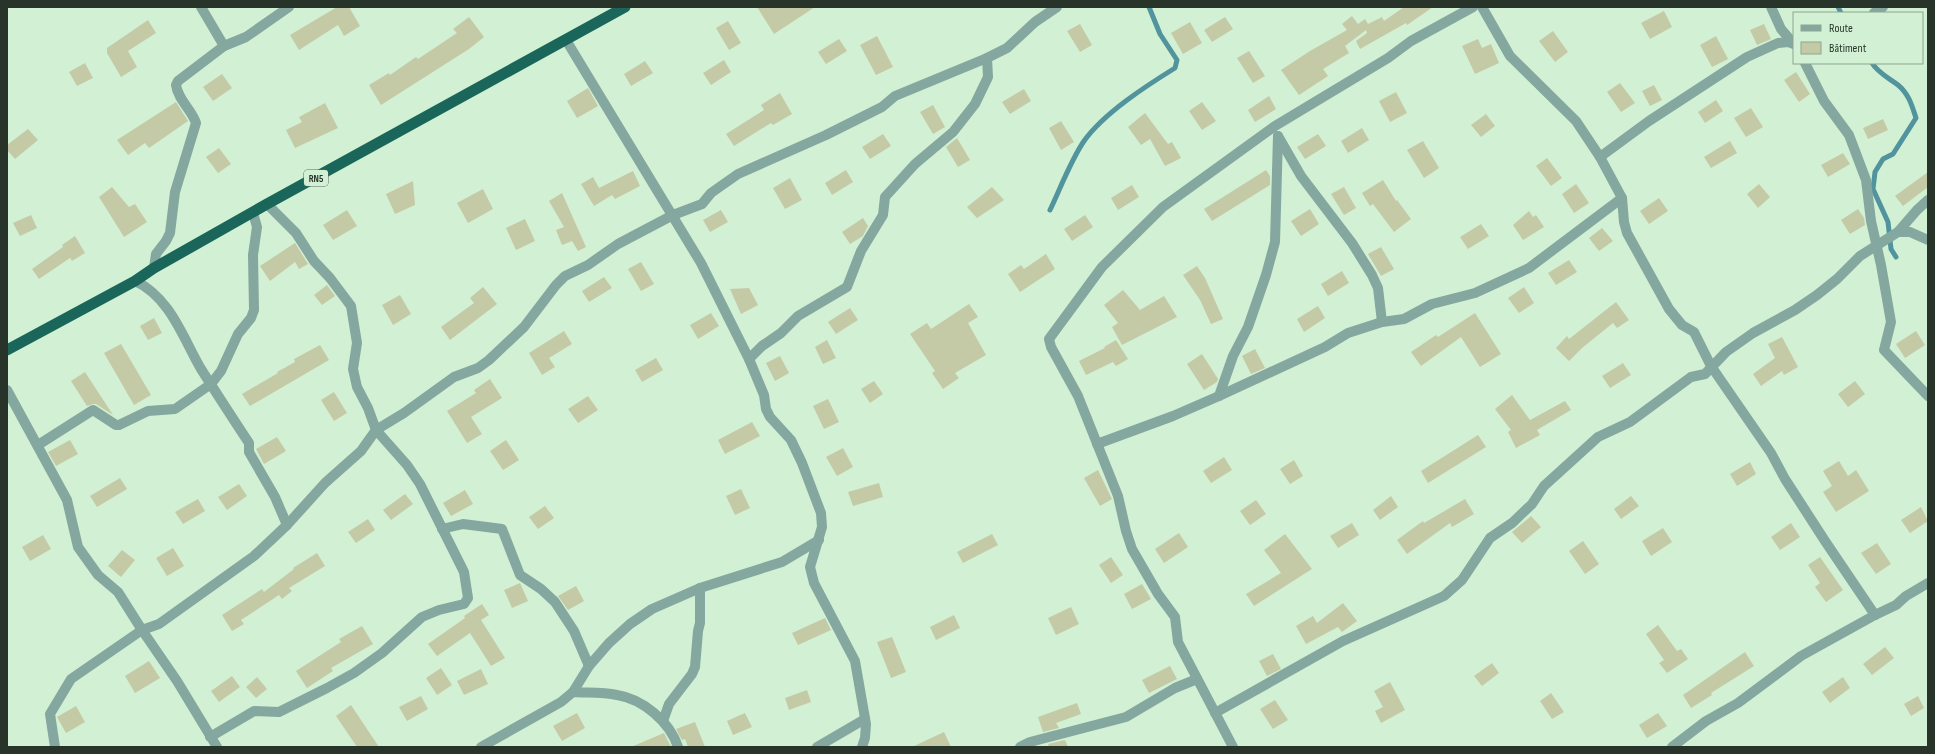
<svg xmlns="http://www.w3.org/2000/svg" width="1935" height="754" font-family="'Sofia Sans Condensed',sans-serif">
  <rect width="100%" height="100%" fill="#d2f0d3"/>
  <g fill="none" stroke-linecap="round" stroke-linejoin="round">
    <g stroke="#51949d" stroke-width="5">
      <path d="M 1838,7 L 1841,13"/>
      <path d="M 1872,63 C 1878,73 1889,78 1898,85 C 1909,94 1912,106 1916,118 L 1893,154 L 1883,159 L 1875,172 L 1873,189 L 1888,222 L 1891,249 L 1896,257"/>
      <path d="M 1050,210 C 1060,189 1071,160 1084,141 C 1104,113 1146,86 1175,68 L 1177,60 L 1160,34 L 1149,7"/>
    </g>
  </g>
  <g fill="#c5caa6">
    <path d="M 337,7 L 349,7 L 360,26 L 344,36 L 338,25 L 299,50 L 290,35 Z"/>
    <path d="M 757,7 L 815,7 L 774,34 Z"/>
    <path d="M 1404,7 L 1433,7 L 1407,25 L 1406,23 L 1360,49 L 1356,41 L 1367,33 L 1366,30 L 1345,46 L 1349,53 L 1323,69 L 1328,76 L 1299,95 L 1281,70 L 1310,51 L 1347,30 L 1342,24 L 1352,16 L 1358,24 L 1365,19 L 1368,24 L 1382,17 L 1384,21 Z"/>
    <path d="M 1664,11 L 1672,27 L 1650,39 L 1641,23 Z"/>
    <path d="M 469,17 L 484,37 L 469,49 L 381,105 L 369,85 L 389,73 L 390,75 L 416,57 L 418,59 L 457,33 L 453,29 Z"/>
    <path d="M 1225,17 L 1233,29 L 1212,42 L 1204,30 Z"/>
    <path d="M 148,20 L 156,33 L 128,51 L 137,67 L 121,77 L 107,53 L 107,48 Z"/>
    <path d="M 728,21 L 741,43 L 729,50 L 716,28 Z"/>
    <path d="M 1190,22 L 1202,43 L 1183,54 L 1171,33 Z"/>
    <path d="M 1080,24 L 1092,45 L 1080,52 L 1067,31 Z"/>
    <path d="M 1764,24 L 1771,39 L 1757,45 L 1750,30 Z"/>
    <path d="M 1553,31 L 1568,52 L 1555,62 L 1539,41 Z"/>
    <path d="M 877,36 L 893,67 L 876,75 L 860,45 Z"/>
    <path d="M 1716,36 L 1728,59 L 1712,67 L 1700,45 Z"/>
    <path d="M 839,39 L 847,51 L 826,64 L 818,52 Z"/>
    <path d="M 1478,39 L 1482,48 L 1491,44 L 1499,63 L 1475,74 L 1462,46 Z"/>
    <path d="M 1249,51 L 1265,76 L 1253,83 L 1237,58 Z"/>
    <path d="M 724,60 L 731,72 L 711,85 L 703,73 Z"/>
    <path d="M 645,61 L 653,73 L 631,86 L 624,74 Z"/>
    <path d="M 85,63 L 93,78 L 77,86 L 69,72 Z"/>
    <path d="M 1796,72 L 1810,94 L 1799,102 L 1784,80 Z"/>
    <path d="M 222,74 L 232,88 L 213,101 L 203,87 Z"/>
    <path d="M 1620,83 L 1635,103 L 1621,112 L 1607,92 Z"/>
    <path d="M 1654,85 L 1662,100 L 1650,106 L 1642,91 Z"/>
    <path d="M 588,88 L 598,106 L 577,118 L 567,101 Z"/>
    <path d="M 1024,89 L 1031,101 L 1010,114 L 1002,102 Z"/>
    <path d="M 1396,92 L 1407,113 L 1390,122 L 1379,101 Z"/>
    <path d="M 780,93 L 792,114 L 773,125 L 771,123 L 734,146 L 726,134 L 764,110 L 761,105 Z"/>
    <path d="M 1269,96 L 1276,109 L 1255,122 L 1248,110 Z"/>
    <path d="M 1716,100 L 1723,111 L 1705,123 L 1698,112 Z"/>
    <path d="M 176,102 L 188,121 L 149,148 L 145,143 L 128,155 L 117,140 Z"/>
    <path d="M 1202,102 L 1216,121 L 1202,130 L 1189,111 Z"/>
    <path d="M 325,103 L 338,128 L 295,148 L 286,130 L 302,122 L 299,117 Z"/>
    <path d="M 933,105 L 945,127 L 933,134 L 920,112 Z"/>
    <path d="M 1751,108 L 1763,127 L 1746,137 L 1734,118 Z"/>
    <path d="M 1145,113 L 1168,144 L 1172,142 L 1181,158 L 1165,166 L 1150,139 L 1141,145 L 1128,127 Z"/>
    <path d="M 1486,114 L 1495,126 L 1481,137 L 1471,125 Z"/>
    <path d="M 1883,119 L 1888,130 L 1868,139 L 1863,128 Z"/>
    <path d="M 1061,121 L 1074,142 L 1061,150 L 1049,128 Z"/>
    <path d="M 1362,128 L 1369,140 L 1348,153 L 1341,141 Z"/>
    <path d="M 28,129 L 38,140 L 15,159 L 7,150 L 7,145 Z"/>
    <path d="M 883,134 L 891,146 L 870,159 L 862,147 Z"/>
    <path d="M 1318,134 L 1326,146 L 1305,159 L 1297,147 Z"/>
    <path d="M 957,138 L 970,160 L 958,167 L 946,147 Z"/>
    <path d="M 1423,141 L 1439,168 L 1424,178 L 1407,150 Z"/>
    <path d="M 1730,141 L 1737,153 L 1711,168 L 1704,157 Z"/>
    <path d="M 219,148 L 231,164 L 218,173 L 206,157 Z"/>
    <path d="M 1843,153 L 1850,164 L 1828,177 L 1821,165 Z"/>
    <path d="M 1547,158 L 1562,178 L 1551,186 L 1536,166 Z"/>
    <path d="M 846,170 L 853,182 L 832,195 L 825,183 Z"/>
    <path d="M 1266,170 L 1270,176 L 1270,185 L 1212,221 L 1204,209 Z"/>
    <path d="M 633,171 L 640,186 L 615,199 L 612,195 L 594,206 L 581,184 L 593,177 L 599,188 Z"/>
    <path d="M 1928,172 L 1928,187 L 1903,206 L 1895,196 Z"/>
    <path d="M 790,178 L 802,200 L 785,209 L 773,188 Z"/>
    <path d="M 1383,180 L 1396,201 L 1397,200 L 1411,219 L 1394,232 L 1373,204 L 1370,206 L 1362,193 Z"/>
    <path d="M 413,181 L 415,205 L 395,214 L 386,194 Z"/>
    <path d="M 1576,184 L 1589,203 L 1574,213 L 1562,194 Z"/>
    <path d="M 1759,184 L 1770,197 L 1758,208 L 1747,194 Z"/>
    <path d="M 1132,185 L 1139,197 L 1118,210 L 1111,198 Z"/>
    <path d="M 112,187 L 129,207 L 135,204 L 147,222 L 124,237 L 99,197 Z"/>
    <path d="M 992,187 L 1004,200 L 977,218 L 967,207 Z"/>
    <path d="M 1344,187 L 1356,208 L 1344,215 L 1331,194 Z"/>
    <path d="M 483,189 L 493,209 L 468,223 L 457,203 Z"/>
    <path d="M 562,193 L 586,247 L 578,251 L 572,241 L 562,245 L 556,230 L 564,227 L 549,201 Z"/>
    <path d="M 1659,198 L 1668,211 L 1649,224 L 1640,211 Z"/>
    <path d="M 1310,209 L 1319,224 L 1301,236 L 1291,221 Z"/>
    <path d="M 1858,209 L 1864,218 L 1865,225 L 1850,234 L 1841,220 Z"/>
    <path d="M 347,210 L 357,226 L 333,240 L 323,225 Z"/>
    <path d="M 721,210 L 728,222 L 710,232 L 703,220 Z"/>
    <path d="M 1529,211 L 1533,217 L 1536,215 L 1544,227 L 1523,240 L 1513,225 Z"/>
    <path d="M 31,215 L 37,228 L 20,236 L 13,223 Z"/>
    <path d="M 1085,215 L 1093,227 L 1072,241 L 1064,229 Z"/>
    <path d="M 863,218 L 868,226 L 863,236 L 850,244 L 842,232 Z"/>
    <path d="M 525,219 L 535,241 L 516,250 L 506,228 Z"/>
    <path d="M 1481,224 L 1489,236 L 1468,249 L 1460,237 Z"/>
    <path d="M 1602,228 L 1613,241 L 1599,251 L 1589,238 Z"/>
    <path d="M 75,236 L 85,253 L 72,261 L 70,258 L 39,279 L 32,269 L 63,247 L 62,245 Z"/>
    <path d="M 295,243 L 308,264 L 299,269 L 295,262 L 270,281 L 260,266 Z"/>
    <path d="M 1381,247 L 1394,269 L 1381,276 L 1368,254 Z"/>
    <path d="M 1046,254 L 1055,269 L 1020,292 L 1008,274 L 1021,265 L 1024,269 Z"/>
    <path d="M 1569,260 L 1577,272 L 1556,285 L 1548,273 Z"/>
    <path d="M 641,262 L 654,284 L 641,291 L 628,269 Z"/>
    <path d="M 1197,266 L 1205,278 L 1223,319 L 1211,324 L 1200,300 L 1183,275 Z"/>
    <path d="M 1342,271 L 1349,283 L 1328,296 L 1321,284 Z"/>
    <path d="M 604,277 L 612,288 L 589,302 L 582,291 Z"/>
    <path d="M 327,285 L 335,296 L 322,305 L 314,295 Z"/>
    <path d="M 483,287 L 497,304 L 450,340 L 441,327 L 474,303 L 470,298 Z"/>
    <path d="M 1524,287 L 1534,303 L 1519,313 L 1508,298 Z"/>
    <path d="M 749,288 L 758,305 L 741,314 L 730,289 Z"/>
    <path d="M 1123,290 L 1140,310 L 1164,296 L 1177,317 L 1122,345 L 1112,327 L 1118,323 L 1104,305 Z"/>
    <path d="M 400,295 L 411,314 L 393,325 L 382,305 Z"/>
    <path d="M 1616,302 L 1629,320 L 1617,328 L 1613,323 L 1582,348 L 1569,361 L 1556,348 L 1567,336 L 1569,339 Z"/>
    <path d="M 969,304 L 978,317 L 968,323 L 986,355 L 955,373 L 959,378 L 943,389 L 932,373 L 935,371 L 910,334 L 927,323 L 931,329 Z"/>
    <path d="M 1318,306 L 1325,318 L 1304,332 L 1297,319 Z"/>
    <path d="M 850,308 L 858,320 L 836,334 L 828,322 Z"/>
    <path d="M 711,313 L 719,326 L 698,339 L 690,325 Z"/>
    <path d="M 1475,313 L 1501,354 L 1480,367 L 1461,337 L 1421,366 L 1411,352 L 1436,335 L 1438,337 Z"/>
    <path d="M 154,318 L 162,333 L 148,340 L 140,326 Z"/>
    <path d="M 564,331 L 572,344 L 549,358 L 555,367 L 542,375 L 529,353 Z"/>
    <path d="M 1916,331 L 1925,345 L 1905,358 L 1896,344 Z"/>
    <path d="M 1782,337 L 1798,367 L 1784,375 L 1782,371 L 1761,386 L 1753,374 L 1775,358 L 1768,344 Z"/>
    <path d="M 827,340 L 836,358 L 823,364 L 815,347 Z"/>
    <path d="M 1116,340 L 1128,359 L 1116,366 L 1113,362 L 1086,375 L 1079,361 L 1105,348 L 1104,347 Z"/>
    <path d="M 121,344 L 151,395 L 134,405 L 104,353 Z"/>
    <path d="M 320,345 L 329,360 L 250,406 L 242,394 L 278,373 L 277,372 L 295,362 L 294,359 Z"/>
    <path d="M 1255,349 L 1265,368 L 1251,374 L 1242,356 Z"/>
    <path d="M 1202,354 L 1218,379 L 1217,382 L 1204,390 L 1187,364 Z"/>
    <path d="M 780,356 L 789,373 L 775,381 L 766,363 Z"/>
    <path d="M 656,358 L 663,370 L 642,382 L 635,370 Z"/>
    <path d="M 1623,363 L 1631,375 L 1610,388 L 1602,376 Z"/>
    <path d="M 85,372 L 113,415 L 96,404 L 93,404 L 87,406 L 71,381 Z"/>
    <path d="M 490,379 L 502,398 L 471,417 L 482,434 L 467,443 L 447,411 L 476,393 L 474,390 Z"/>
    <path d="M 874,381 L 883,394 L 870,403 L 861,389 Z"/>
    <path d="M 1855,381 L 1865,394 L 1848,407 L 1838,394 Z"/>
    <path d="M 334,392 L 347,413 L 334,421 L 321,400 Z"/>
    <path d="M 1512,395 L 1530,420 L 1565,401 L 1571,410 L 1537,430 L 1540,435 L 1516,448 L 1508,432 L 1511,430 L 1495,409 Z"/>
    <path d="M 588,396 L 598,410 L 578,423 L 568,409 Z"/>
    <path d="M 828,399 L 839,422 L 824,429 L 813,406 Z"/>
    <path d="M 752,422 L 760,436 L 725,454 L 718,440 Z"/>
    <path d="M 1478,435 L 1486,447 L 1428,483 L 1421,471 Z"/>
    <path d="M 277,437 L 286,451 L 264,464 L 256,449 Z"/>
    <path d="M 70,440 L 78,454 L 56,466 L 48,452 Z"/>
    <path d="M 506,440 L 519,460 L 503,470 L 490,451 Z"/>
    <path d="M 843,448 L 853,467 L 837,476 L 826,457 Z"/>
    <path d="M 1224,457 L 1232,470 L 1211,483 L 1203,471 Z"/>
    <path d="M 1294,460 L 1303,476 L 1290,484 L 1280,469 Z"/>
    <path d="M 1839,461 L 1848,476 L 1856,470 L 1869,491 L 1836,512 L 1823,492 L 1832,486 L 1823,471 Z"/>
    <path d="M 1750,462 L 1756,474 L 1737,486 L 1730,474 Z"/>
    <path d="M 1098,470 L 1112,499 L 1100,506 L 1084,478 Z"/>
    <path d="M 120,478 L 127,489 L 97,507 L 90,496 Z"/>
    <path d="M 879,483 L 883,497 L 853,506 L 848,492 Z"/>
    <path d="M 239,484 L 247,496 L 227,510 L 218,497 Z"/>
    <path d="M 741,489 L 750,508 L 735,515 L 726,496 Z"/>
    <path d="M 465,490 L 473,504 L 451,516 L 443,503 Z"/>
    <path d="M 405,494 L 413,504 L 391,520 L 383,510 Z"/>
    <path d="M 1391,496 L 1398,507 L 1380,520 L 1373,510 Z"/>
    <path d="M 1631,496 L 1639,506 L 1621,519 L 1614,509 Z"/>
    <path d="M 198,499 L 205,511 L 183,524 L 175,512 Z"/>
    <path d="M 1465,499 L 1474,514 L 1452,527 L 1450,523 L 1407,554 L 1397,540 L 1423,521 L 1424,523 Z"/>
    <path d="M 1256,500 L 1266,514 L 1250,525 L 1240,511 Z"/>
    <path d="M 545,506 L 554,518 L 538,529 L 529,517 Z"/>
    <path d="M 1921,507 L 1928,521 L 1910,533 L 1901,520 Z"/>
    <path d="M 1531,516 L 1541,527 L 1522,543 L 1512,532 Z"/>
    <path d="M 368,519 L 375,530 L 356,543 L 348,532 Z"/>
    <path d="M 1352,523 L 1359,535 L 1338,548 L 1330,536 Z"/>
    <path d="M 1791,523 L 1800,537 L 1780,550 L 1771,537 Z"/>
    <path d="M 1663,528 L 1672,542 L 1651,556 L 1642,541 Z"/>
    <path d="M 1179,533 L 1188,547 L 1164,563 L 1155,549 Z"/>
    <path d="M 992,534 L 998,545 L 963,563 L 957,552 Z"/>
    <path d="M 1285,534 L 1312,569 L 1254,606 L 1246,594 L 1281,573 L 1264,550 Z"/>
    <path d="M 43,535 L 51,549 L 30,561 L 22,547 Z"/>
    <path d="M 1583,541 L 1599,564 L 1585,574 L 1569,551 Z"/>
    <path d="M 1877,543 L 1891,564 L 1876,574 L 1861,553 Z"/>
    <path d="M 173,548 L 184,566 L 167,576 L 156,558 Z"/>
    <path d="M 122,550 L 135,560 L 121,577 L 108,566 Z"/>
    <path d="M 317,553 L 325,566 L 289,588 L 292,591 L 282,599 L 279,595 L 241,620 L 244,624 L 232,631 L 222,615 L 262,589 L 264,592 L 294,569 L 293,568 Z"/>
    <path d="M 1111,557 L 1123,575 L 1111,583 L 1099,565 Z"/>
    <path d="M 1820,557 L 1843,590 L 1826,602 L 1815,587 L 1820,583 L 1808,565 Z"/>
    <path d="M 520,583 L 528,601 L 512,608 L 504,590 Z"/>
    <path d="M 1142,584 L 1151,599 L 1132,609 L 1124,594 Z"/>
    <path d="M 576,586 L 584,601 L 568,610 L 558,596 Z"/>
    <path d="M 1343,603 L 1357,621 L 1342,632 L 1338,627 L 1306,644 L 1296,626 L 1313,616 L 1317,623 Z"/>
    <path d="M 482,604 L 489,615 L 481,620 L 505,658 L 491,666 L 470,633 L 437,656 L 428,644 L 465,618 L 464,616 Z"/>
    <path d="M 1071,607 L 1079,624 L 1056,635 L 1048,618 Z"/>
    <path d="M 954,615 L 960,628 L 936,640 L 930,627 Z"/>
    <path d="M 825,618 L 831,630 L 798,645 L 792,633 Z"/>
    <path d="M 1658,625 L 1677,651 L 1681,649 L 1688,659 L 1667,673 L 1659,663 L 1664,660 L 1646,634 Z"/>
    <path d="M 362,626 L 373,644 L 331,668 L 333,671 L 307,688 L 296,671 L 341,642 L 339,639 Z"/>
    <path d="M 892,637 L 906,672 L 891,678 L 877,642 Z"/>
    <path d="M 1885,647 L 1894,658 L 1872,675 L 1863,664 Z"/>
    <path d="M 1745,652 L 1754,666 L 1711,693 L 1712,695 L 1691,708 L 1683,695 Z"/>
    <path d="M 1273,654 L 1281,669 L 1267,676 L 1259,661 Z"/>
    <path d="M 149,661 L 160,678 L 135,693 L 125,676 Z"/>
    <path d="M 1492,663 L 1499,673 L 1482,686 L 1474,676 Z"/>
    <path d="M 1170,666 L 1177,679 L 1149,693 L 1142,680 Z"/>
    <path d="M 441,668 L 452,685 L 437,695 L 426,678 Z"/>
    <path d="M 481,669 L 488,684 L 464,695 L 457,681 Z"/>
    <path d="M 232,676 L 240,687 L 219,702 L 211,691 Z"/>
    <path d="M 257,677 L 267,689 L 256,698 L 246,687 Z"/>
    <path d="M 1843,677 L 1850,688 L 1830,703 L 1822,692 Z"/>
    <path d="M 1390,682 L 1405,710 L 1381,723 L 1375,711 L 1383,707 L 1374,691 Z"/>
    <path d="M 807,690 L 811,702 L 789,710 L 785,698 Z"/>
    <path d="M 1551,693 L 1564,712 L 1552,719 L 1540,701 Z"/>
    <path d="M 421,696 L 428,709 L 407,721 L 399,707 Z"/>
    <path d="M 1918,696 L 1924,708 L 1911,716 L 1904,704 Z"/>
    <path d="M 1275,700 L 1288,720 L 1273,729 L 1260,709 Z"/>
    <path d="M 1077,703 L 1081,714 L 1056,723 L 1059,728 L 1043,732 L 1038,717 Z"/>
    <path d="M 351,705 L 379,747 L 357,747 L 336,716 Z"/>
    <path d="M 76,706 L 85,722 L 66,733 L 57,717 Z"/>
    <path d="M 577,713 L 585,728 L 562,741 L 553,726 Z"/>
    <path d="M 745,713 L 752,727 L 733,735 L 727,721 Z"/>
    <path d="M 1658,713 L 1667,726 L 1647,738 L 1639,725 Z"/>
    <path d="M 695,722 L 705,747 L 688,747 L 685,739 L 682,740 L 676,729 Z"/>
    <path d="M 944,732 L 951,747 L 912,747 Z"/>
    <path d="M 664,733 L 671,747 L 631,747 Z"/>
    <path d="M 1065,740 L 1068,747 L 1049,747 L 1048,744 Z"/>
  </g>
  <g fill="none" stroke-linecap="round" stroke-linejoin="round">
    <g stroke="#84a79f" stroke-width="10">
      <path d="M 201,7 L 224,46 L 246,37 L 289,7"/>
      <path d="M 1482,7 L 1510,56 L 1576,121 L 1600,157 L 1622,198 L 1624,222 L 1627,233 L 1669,309 L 1682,325 L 1694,332 L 1711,366 L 1771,453 L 1785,479 L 1825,541 L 1875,615"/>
      <path d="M 1771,7 L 1781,29 L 1794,44"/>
      <path d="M 1874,13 L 1883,7"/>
      <path d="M 566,40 L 701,263 L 749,359 L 764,395 L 766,409 L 770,417 L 791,440 L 802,463 L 821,513 L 822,527 L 810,567 L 814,583 L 855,661 L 866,724 L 865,738 L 862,747"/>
      <path d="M 1805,63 L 1824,101 L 1849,135 L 1866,180 L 1871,221 L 1881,265 L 1891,322 L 1884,350 L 1928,396"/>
      <path d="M 1278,136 L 1301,176 L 1352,243 L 1372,275 L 1378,288 L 1382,322"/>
      <path d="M 1600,157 L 1649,121 L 1747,57 L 1778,43 L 1788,42 L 1794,44"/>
      <path d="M 1898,232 L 1910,232 L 1928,240"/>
      <path d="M 154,268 L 156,254 L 166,241 L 170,233 L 175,192 L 196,123 C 192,110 178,100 176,85 L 178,81 L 224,46"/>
      <path d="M 135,281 C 170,297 183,338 201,369 C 217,394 233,419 249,443 L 249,452 L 275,497 L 287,525"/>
      <path d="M 749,359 L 762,346 L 781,333 L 798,316 L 847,287 L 861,251 L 883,215 L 885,197 L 915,164 L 953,132 L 975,104 L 988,77 L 987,58 L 1007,48 L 1035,22 L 1057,7"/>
      <path d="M 7,390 L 67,500 L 78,547 L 98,575 L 118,592 L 142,630 L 177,681 L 217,747"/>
      <path d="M 1219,396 L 1233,356 L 1248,327 L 1266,275 L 1275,242 L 1278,136"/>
      <path d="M 1097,444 L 1173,416 L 1219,396 L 1325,347 L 1348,333 L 1382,322 L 1404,319 L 1432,304 L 1475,293 L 1529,268 L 1622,198"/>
      <path d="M 38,445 L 93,410 L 116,425 L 119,425 L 148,411 L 175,409 L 211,384 L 221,371 L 238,334 L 251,318 L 254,310 L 253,255 L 257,227 L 253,213"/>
      <path d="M 442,529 L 463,524 L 502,529 L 520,575 L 541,589 L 555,602 L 574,631 L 589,666"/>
      <path d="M 573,692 C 587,693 602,692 617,695 C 643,699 670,722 678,747"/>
      <path d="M 1215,713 L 1343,641 L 1444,596 L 1462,580 L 1490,538 L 1512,523 L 1532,504 L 1544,486 L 1598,437 L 1630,422 L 1691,377 L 1705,374 L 1726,352 L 1753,333 L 1795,310 L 1817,295 L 1837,279 L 1860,256 L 1898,232 L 1917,210 L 1928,200"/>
      <path d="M 663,721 L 669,704 L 692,674 L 695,667 L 698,631 L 700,623 L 700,588"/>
      <path d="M 210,737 L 254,711 L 279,712 L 327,688 L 354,673 L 382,653 L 422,617 L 439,610 L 464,604 L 468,598 L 464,572 L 420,484 L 407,465 L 376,430 L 368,408 L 357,387 L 353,369 L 357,343 L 351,306 L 330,278 L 314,261 L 296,233 L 267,204"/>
      <path d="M 55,747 L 50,714 L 71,679 L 142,630 L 159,624 L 254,556 L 287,525 L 325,483 L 361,451 L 376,430 L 404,413 L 454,377 L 478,368 L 489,360 L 524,327 L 556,285 L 565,276 L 588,265 L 618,244 L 673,215 L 702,204 L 711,193 L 738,174 L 826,135 L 882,107 L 895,96 L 987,58"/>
      <path d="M 481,747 L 561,702 L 573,692 L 589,666 L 609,643 L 630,624 L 652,609 L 700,588 L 782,562 L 819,540"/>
      <path d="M 817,747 L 865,719"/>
      <path d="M 1020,747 L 1030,742 L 1126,717 L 1175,688 L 1197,679"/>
      <path d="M 1233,747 L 1178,642 L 1175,617 L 1158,594 L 1132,549 L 1126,531 L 1118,496 L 1078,396 L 1051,347 L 1049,339 L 1102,267 L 1163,207 L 1275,126 L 1388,58 L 1411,41 L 1473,7"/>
      <path d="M 1672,747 L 1706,721 L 1738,703 L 1801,656 L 1875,615 L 1896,605 L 1906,596 L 1928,583"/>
    </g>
    <path stroke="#1a665a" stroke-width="11" d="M 7,350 L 135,281 L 154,268 L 267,204 L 625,7"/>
  </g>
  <g text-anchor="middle" stroke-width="3.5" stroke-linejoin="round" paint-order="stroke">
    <rect fill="#d2f0d3" stroke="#5b6c5c" stroke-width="1" x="304" y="170" width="24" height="16" rx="3"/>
    <g font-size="10" font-weight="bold" fill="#283429">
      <text x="316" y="182">RN5</text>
    </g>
  </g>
  <rect width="1935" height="754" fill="none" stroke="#283429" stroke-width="16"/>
  <rect x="1793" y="12" width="130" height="52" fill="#d2f0d3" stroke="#8ea58f"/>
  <rect x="1801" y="25" width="20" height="6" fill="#84a79f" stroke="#8ea58f"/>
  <text x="1829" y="32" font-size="12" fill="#283429">Route</text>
  <rect x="1801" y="42" width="20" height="12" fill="#c5caa6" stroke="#8ea58f"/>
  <text x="1829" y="52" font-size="12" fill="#283429">Bâtiment</text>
</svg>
